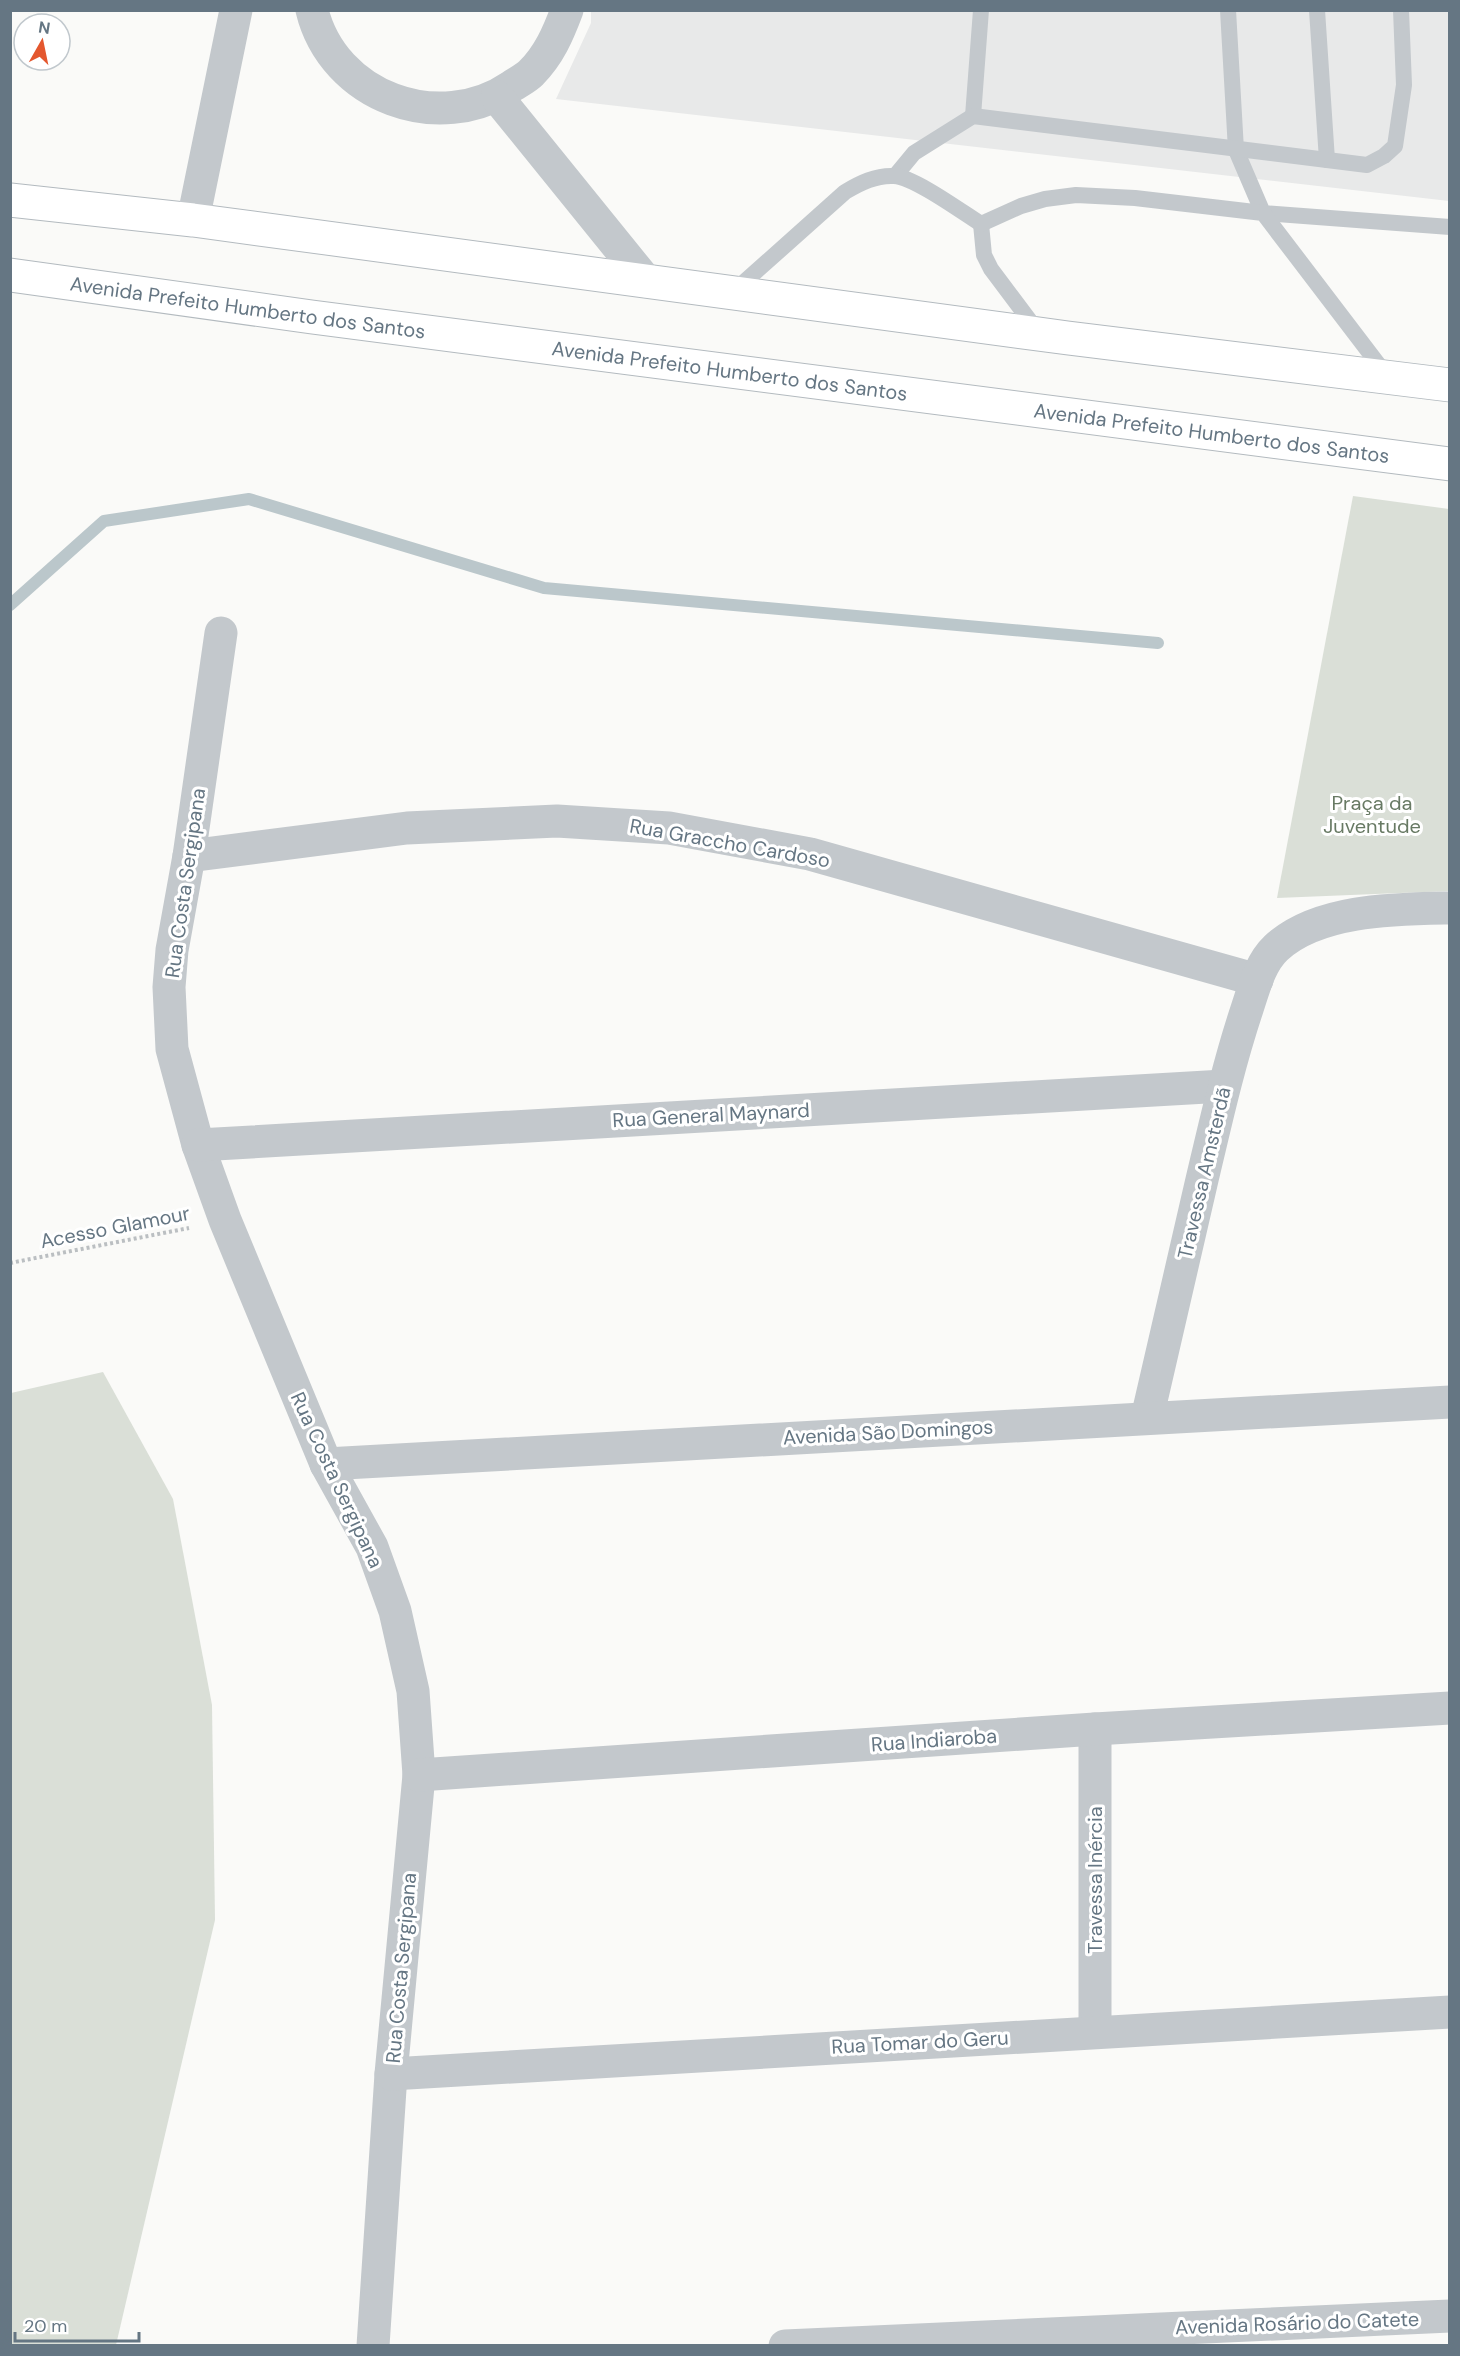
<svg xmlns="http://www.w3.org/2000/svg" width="1460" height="2356" font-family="'DM Sans',sans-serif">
  <rect width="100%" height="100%" fill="#fafaf8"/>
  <path fill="#e8e9e9" d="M 591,11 L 1449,11 L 1449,201 L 556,99 L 591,23 Z"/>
  <g fill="#dadfd7">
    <path d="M 1353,496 L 1449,509 L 1449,891 L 1277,898 Z"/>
    <path d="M 103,1372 L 173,1499 L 212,1705 L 215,1920 L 116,2345 L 11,2345 L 11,1393 Z"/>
  </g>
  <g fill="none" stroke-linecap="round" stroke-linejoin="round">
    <path stroke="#bbc7cb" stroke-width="12" d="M 10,605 L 104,521 L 249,499 L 544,588 L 1158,643"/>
    <defs>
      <g id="secondary">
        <path d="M 10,200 L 193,220 L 1068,338 L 1450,385"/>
        <path id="s1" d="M 10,275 L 312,317 L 1450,464"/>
      </g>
    </defs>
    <use href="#secondary" stroke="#b3babf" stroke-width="35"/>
    <path stroke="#bbbfc2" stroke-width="4" stroke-dasharray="3 3" stroke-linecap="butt" d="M 10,1263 L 189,1228"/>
    <g stroke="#c3c8cc" stroke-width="16">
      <path d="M 1228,10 L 1236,150 L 1263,213 L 1450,227"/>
      <path d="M 1317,10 L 1327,160"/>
      <path d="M 973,116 L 981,10"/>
      <path d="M 895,176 L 914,153 L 973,116 L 1367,165 L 1384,156 L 1395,146 L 1404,85 L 1401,10"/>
      <path d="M 981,224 L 984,255 L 991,269 L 1039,333"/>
      <path d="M 733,292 L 845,192 C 860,183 876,175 894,176 C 914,177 962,212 981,224 L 1021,206 L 1045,199 L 1076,195 L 1135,198 L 1263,213 L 1388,377"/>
    </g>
    <g stroke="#c3c8cc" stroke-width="33">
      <path d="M 312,10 C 333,97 439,136 512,86 C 518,82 526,78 531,73 C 549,55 558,34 567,10"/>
      <path d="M 497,97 L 646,281"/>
      <path d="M 193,220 L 236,10"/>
      <path d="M 221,633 L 189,856 L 172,950 L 169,987 L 172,1049 L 198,1145 L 225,1220 L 326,1464 L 372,1547 L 395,1611 L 413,1691 L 419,1775 L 391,2074 L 373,2346"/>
      <path d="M 189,856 L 407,828 L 557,821 L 669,828 L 810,854 L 1257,980"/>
      <path d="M 198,1145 L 1224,1086"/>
      <path d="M 1147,1418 C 1165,1340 1183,1262 1201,1184 C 1215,1125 1228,1066 1247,1009 C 1254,988 1260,963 1276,948 C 1318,909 1396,909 1450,908"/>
      <path d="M 326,1464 L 1450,1402"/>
      <path d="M 1095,1729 L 1095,2031"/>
      <path d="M 419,1775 L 1095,1729 L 1450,1708"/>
      <path d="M 391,2074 L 1450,2012"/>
      <path d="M 785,2346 L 1450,2316"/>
    </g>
    <use href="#secondary" stroke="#fff" stroke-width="33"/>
  </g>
  <g text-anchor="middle" stroke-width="6" stroke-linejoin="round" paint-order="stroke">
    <g font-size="20" fill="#657683" stroke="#fff">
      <text dy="7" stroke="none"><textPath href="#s1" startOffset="240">Avenida Prefeito Humberto dos Santos</textPath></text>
      <text dy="7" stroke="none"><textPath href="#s1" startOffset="726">Avenida Prefeito Humberto dos Santos</textPath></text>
      <text dy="7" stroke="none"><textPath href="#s1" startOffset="1212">Avenida Prefeito Humberto dos Santos</textPath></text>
      <text transform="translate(730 843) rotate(10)" y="7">Rua Graccho Cardoso</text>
      <text transform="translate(185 883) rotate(-82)" y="7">Rua Costa Sergipana</text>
      <text transform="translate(711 1115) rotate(-3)" y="7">Rua General Maynard</text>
      <text transform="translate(1204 1173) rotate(-77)" y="7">Travessa Amsterdã</text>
      <text transform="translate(115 1227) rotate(-11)" y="7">Acesso Glamour</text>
      <text transform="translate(888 1432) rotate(-3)" y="7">Avenida São Domingos</text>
      <text transform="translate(337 1480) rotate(65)" y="7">Rua Costa Sergipana</text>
      <text transform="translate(934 1740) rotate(-4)" y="7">Rua Indiaroba</text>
      <text transform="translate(1095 1880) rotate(-90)" y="7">Travessa Inércia</text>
      <text transform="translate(401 1968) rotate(-85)" y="7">Rua Costa Sergipana</text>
      <text transform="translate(920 2042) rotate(-3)" y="7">Rua Tomar do Geru</text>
      <text transform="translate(1297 2323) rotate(-2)" y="7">Avenida Rosário do Catete</text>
    </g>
    <g font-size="20" fill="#687a64" stroke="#fff">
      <text x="1372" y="810">Praça da<tspan x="1372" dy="23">Juventude</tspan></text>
    </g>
  </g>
  <rect width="1460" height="2356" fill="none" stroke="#657683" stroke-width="24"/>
  <g transform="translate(42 42) rotate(9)"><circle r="28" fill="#ffffff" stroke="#c1c8cd" stroke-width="1.5"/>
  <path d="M0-4.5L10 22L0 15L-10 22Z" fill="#e4572e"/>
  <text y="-9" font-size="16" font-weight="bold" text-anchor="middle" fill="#657683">N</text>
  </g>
  <path d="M15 2332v9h124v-9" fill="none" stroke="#657683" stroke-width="3"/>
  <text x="24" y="2332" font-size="18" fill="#657683" stroke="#ffffff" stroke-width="4.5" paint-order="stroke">20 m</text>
</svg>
